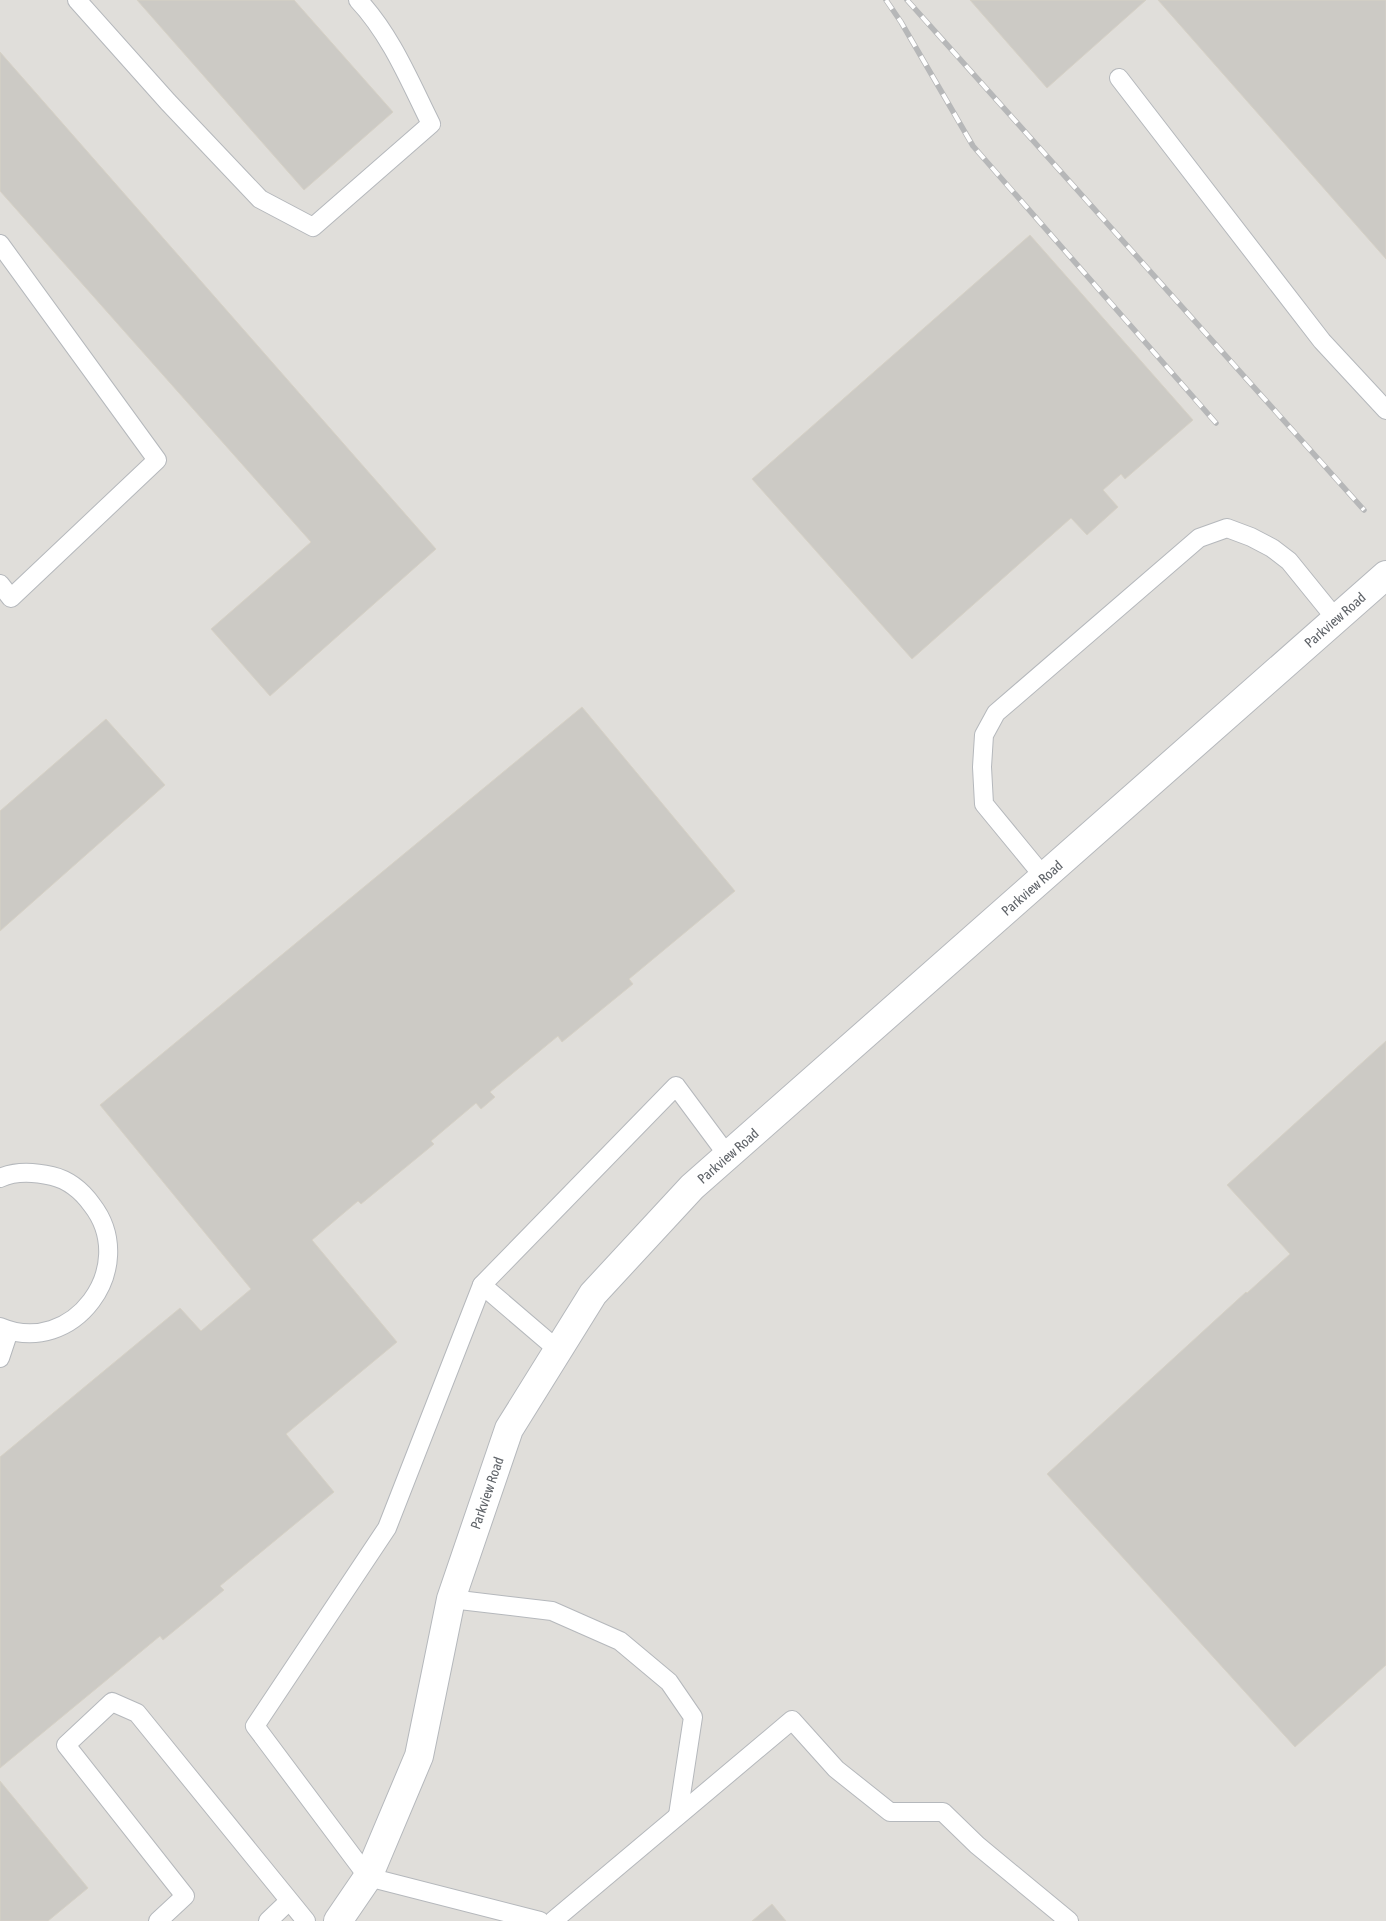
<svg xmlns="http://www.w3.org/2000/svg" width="1386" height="1921" font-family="'Asap Condensed',sans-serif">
  <rect width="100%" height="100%" fill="#f1efe8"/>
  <rect fill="#e0deda" x="0" y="0" width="1386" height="1921"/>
  <g fill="#cccac5" stroke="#d6d1c6">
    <path d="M 137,0 L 294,0 L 393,112 L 304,190 Z"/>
    <path d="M 970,0 L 1146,0 L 1047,88 Z"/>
    <path d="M 1158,0 L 1386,0 L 1386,259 Z"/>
    <path d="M 0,52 L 436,549 L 270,696 L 211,629 L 311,542 L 0,191 Z"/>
    <path d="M 1030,235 L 1193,420 L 1125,479 L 1121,474 L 1103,490 L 1118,507 L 1087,535 L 1071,518 L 912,659 L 752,479 Z"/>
    <path d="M 582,707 L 735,891 L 629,979 L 633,984 L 562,1042 L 558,1036 L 490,1092 L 495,1097 L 481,1109 L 476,1103 L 431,1141 L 434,1144 L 361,1204 L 358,1201 L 312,1240 L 397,1342 L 286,1434 L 334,1492 L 220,1586 L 224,1590 L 163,1640 L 160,1636 L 0,1768 L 0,1457 L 180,1308 L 201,1331 L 251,1289 L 100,1105 Z"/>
    <path d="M 106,719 L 165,785 L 0,931 L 0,811 Z"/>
    <path d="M 1386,1041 L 1386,1665 L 1295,1747 L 1047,1474 L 1246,1292 L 1247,1293 L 1290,1254 L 1227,1185 Z"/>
    <path d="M 0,1781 L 88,1888 L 48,1921 L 0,1921 Z"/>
    <path d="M 772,1904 L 786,1921 L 752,1921 Z"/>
  </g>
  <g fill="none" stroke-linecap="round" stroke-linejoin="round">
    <defs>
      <g id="service">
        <path d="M 77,0 L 168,102 L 260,199 L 313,227 L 431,124 C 410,82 391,35 358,0"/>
        <path d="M 1119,78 L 1322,341 L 1386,410"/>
        <path d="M 0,244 L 157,460 L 11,598 L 0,584"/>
        <path d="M 1044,877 L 984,804 L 982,767 L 984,735 L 996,713 L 1199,538 L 1227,528 L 1251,537 L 1272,548 L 1289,561 L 1336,619"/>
        <path d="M 0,1178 C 17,1170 35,1172 52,1176 C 69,1180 82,1191 92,1205 C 140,1267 73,1358 0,1327"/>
        <path d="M 482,1285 L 558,1350"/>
        <path d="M 0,1358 L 9,1331"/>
        <path d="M 451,1599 L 552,1611 L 620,1641 L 669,1682 L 693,1717 L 678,1815"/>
        <path d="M 158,1921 L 185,1896 L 66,1745 L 112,1702 L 137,1713 L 306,1921"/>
        <path d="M 268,1921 L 289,1901"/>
        <path d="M 540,1921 L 368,1877 L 255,1726 L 387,1528 L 482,1285 L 676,1086 L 728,1156"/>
        <path d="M 553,1921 L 792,1720 L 836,1769 L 890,1812 L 943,1812 L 977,1845 L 1069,1921"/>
      </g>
      <path id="minor" d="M 338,1921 L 368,1877 L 419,1756 L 451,1599 L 509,1429 L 593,1294 L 692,1187 L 1386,575"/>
    </defs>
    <use href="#service" stroke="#b5b8bc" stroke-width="20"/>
    <use href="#minor" stroke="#b5b8bc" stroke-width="30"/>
    <use href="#service" stroke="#fff" stroke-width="18"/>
    <use href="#minor" stroke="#fff" stroke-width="28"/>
    <defs>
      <g id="rail">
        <path d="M 886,0 L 901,22 L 973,146 L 1216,423"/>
        <path d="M 907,0 L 1364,510"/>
      </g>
    </defs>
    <use href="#rail" stroke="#b6b7b8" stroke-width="5.5"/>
    <use href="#rail" stroke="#fff" stroke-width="4" stroke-dasharray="11" stroke-linecap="butt"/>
  </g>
  <g text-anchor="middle" stroke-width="5" stroke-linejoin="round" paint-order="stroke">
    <g font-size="14" fill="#5f6368" stroke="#fff">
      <text transform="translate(1335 620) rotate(-41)" y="5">Parkview Road</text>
      <text transform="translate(1032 888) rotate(-41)" y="5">Parkview Road</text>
      <text transform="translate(728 1156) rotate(-41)" y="5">Parkview Road</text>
      <text transform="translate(487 1493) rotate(-71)" y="5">Parkview Road</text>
    </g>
  </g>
</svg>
